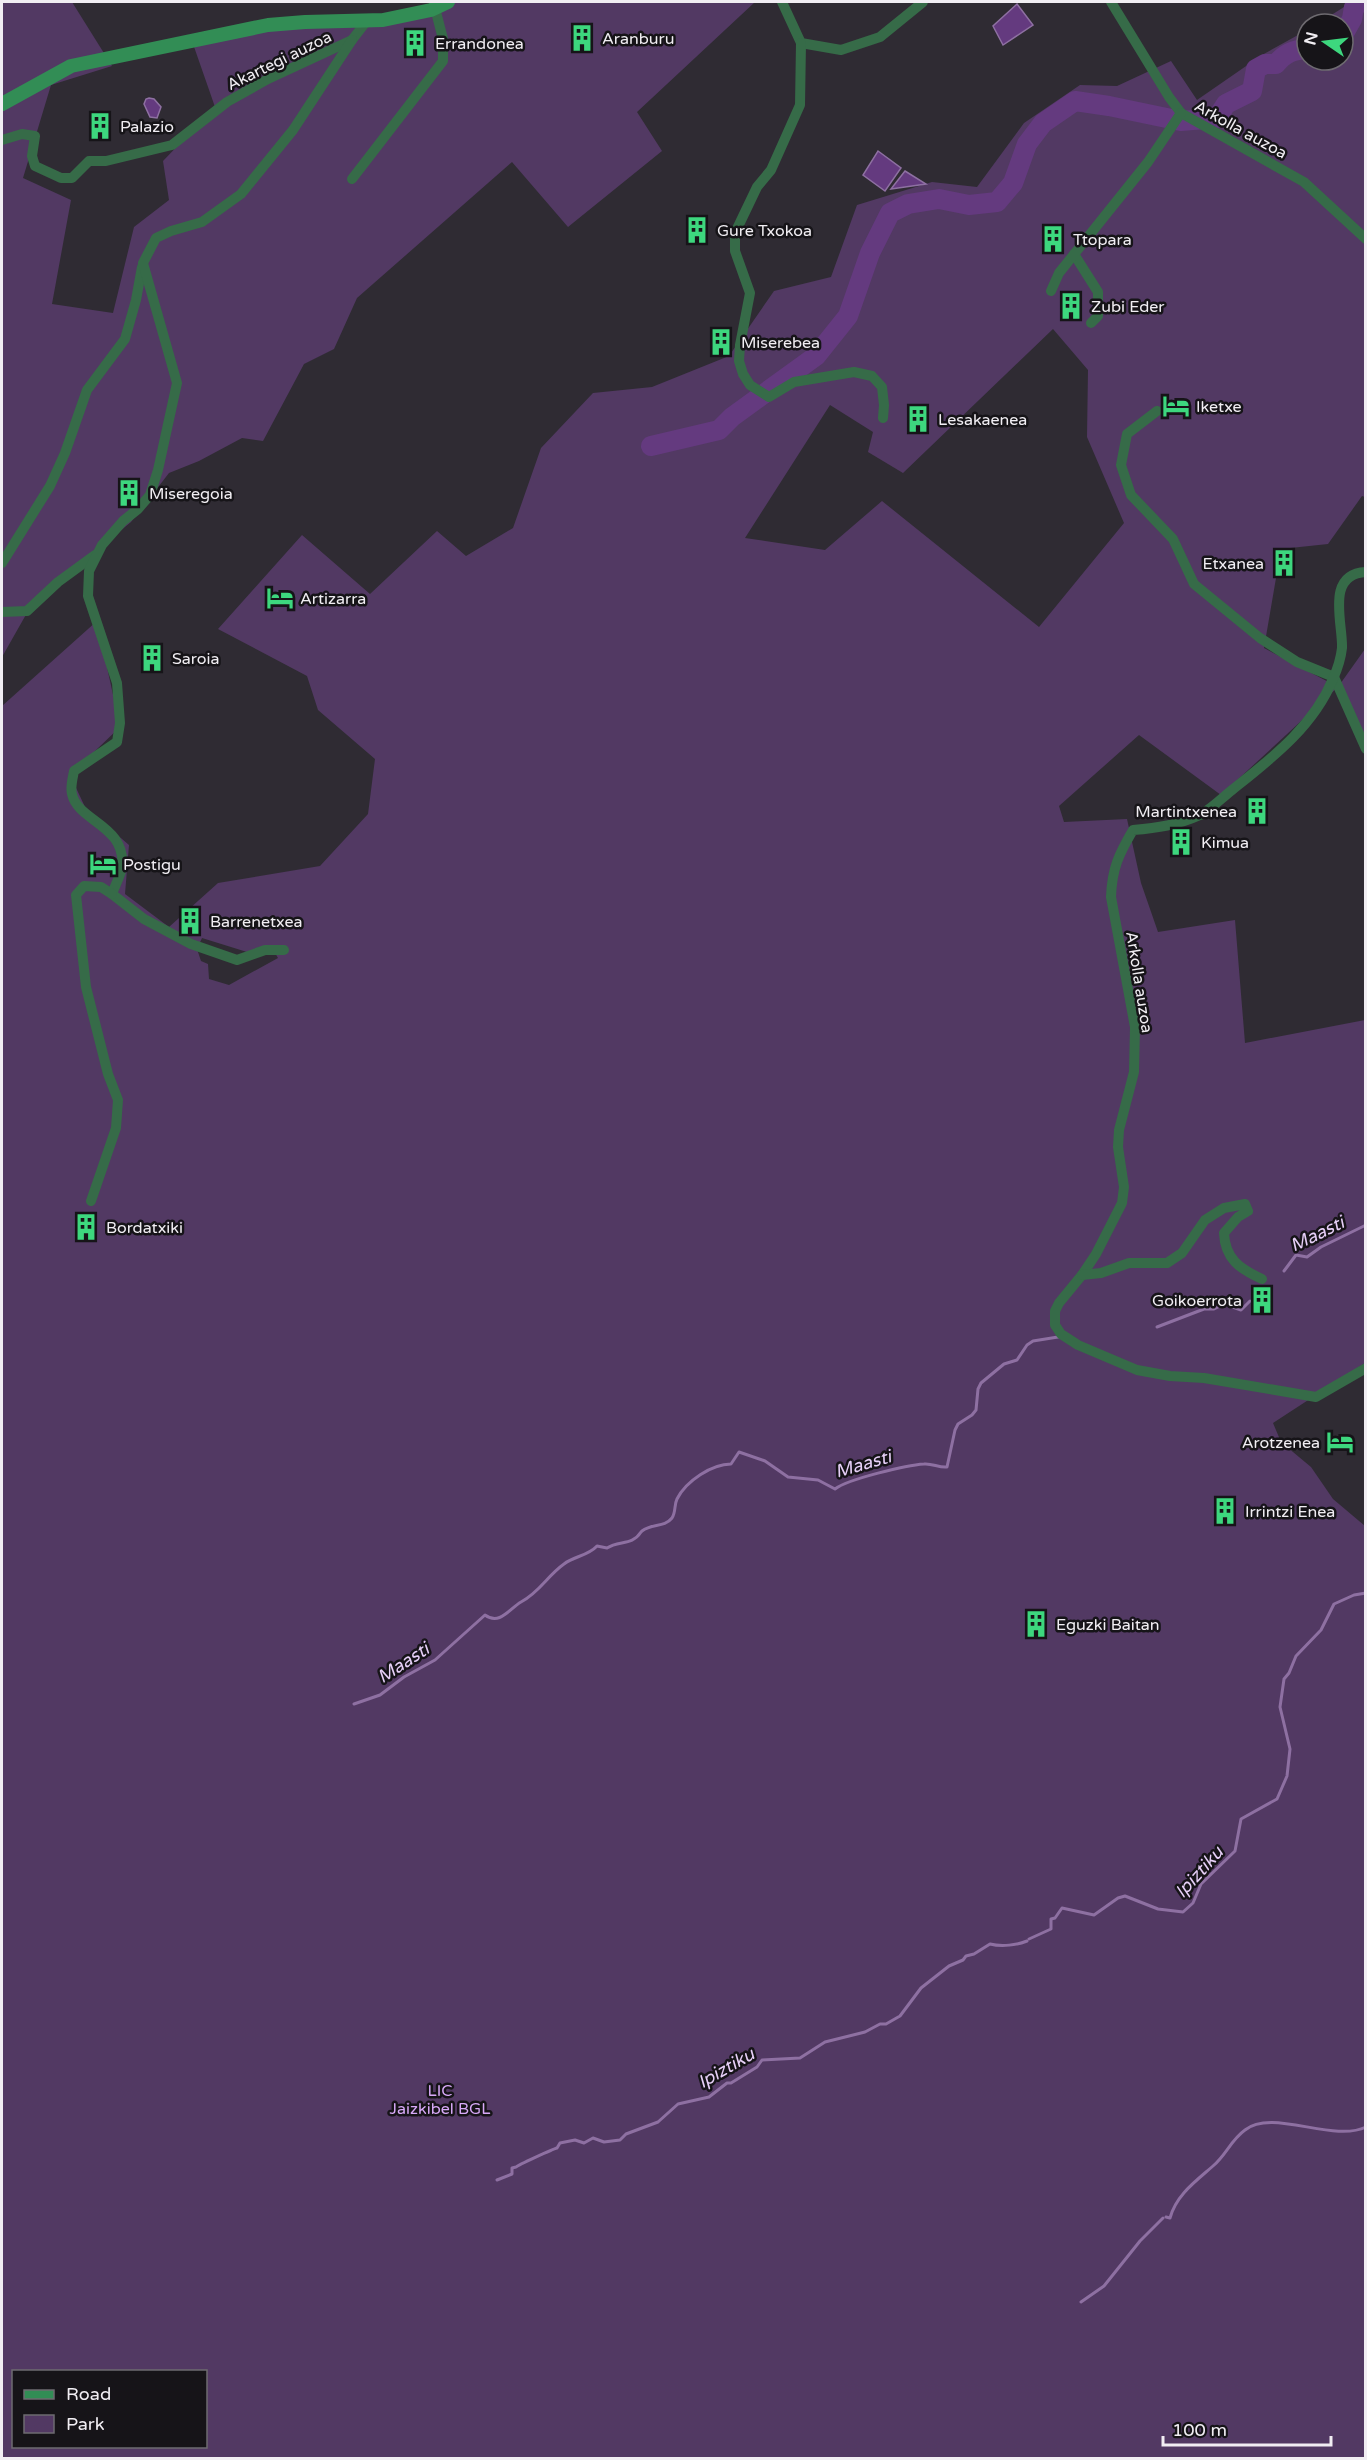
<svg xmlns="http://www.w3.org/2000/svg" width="1367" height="2460" font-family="'Varela Round',sans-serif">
  <rect width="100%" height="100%" fill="#2f2b33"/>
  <g fill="#523963" fill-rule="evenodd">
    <path d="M 2,2 L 72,2 L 112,66 L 51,85 L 23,178 L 71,200 L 52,304 L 113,313 L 134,227 L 169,200 L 163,161 L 215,107 L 192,41 L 449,6 L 453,2 L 755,2 L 637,112 L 662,151 L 568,227 L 512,162 L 357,298 L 334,349 L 304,364 L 263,441 L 242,438 L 199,461 L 169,473 L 131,522 L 32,604 L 2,657 Z"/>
    <path d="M 1352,2 L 1365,2 L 1365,497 L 1362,496 L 1328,544 L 1281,549 L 1264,648 L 1338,687 L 1365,649 L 1365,748 L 1338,687 L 1221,795 L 1139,735 L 1059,806 L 1064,822 L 1127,819 L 1141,883 L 1158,932 L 1235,920 L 1245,1043 L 1365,1020 L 1365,1363 L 1273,1423 L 1281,1442 L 1311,1467 L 1333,1499 L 1365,1526 L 1365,2458 L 2,2458 L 2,706 L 97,621 L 120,727 L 70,775 L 85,807 L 129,845 L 125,894 L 169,927 L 218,883 L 320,866 L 368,814 L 375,759 L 318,710 L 307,676 L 218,629 L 302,535 L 370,594 L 437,531 L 466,556 L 513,528 L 541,448 L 593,393 L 652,387 L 729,356 L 774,291 L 831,277 L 857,205 L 932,182 L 977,187 L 1024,123 L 1080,85 L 1117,86 L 1171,61 L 1197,100 L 1262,55 L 1307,30 L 1307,60 L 1343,60 L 1343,24 L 1317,24 ZM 1053,329 L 1088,370 L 1087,437 L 1124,523 L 1039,627 L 882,501 L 825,550 L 745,538 L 830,405 L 873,432 L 868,452 L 903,473 ZM 202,938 L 247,952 L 271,946 L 278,958 L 229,985 L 209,979 L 208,964 L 201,961 L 197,949 ZM 14,2372 L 206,2372 L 206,2446 L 14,2446 Z"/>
  </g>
  <g fill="#643a7f" stroke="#8e70a2" stroke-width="1.5">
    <path d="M 1017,4 L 1033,25 L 1003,45 L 993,26 Z"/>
    <path d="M 149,98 L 154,99 L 161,107 L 157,118 L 150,117 L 144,104 L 146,99 Z"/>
    <path d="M 878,151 L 901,168 L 885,191 L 863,175 Z"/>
    <path d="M 905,171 L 926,184 L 891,189 Z"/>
  </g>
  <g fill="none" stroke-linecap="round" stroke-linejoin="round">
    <g stroke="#8e70a2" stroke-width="3">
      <path d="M 1284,1271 L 1296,1255 L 1307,1257 L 1321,1247 L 1366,1225"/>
      <path d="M 1157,1327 L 1204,1309 L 1214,1309 L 1224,1304 L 1241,1310 L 1250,1301"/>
      <path d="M 642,1531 C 652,1523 664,1528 672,1518 C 676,1512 674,1505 677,1499 C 686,1481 712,1464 731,1464 L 739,1452 L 765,1461 L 788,1477 L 818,1480 L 835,1489 C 848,1479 907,1465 924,1464 C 932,1463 939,1468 947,1467 L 955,1430 L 958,1424 L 972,1415 L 976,1410 L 978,1389 L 981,1383 L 1004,1364 L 1017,1360 L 1027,1345 L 1033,1341 L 1058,1337"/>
      <path d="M 354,1704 L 380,1695 L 404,1677 L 435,1660 L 485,1615 C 500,1626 510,1608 521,1602 C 540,1592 547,1576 564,1564 C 574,1556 588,1556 597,1546 L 607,1548 C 619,1540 632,1546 641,1532"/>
      <path d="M 1029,1939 L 1051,1929 L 1051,1919 L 1055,1918 L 1062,1908 L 1094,1915 L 1118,1898 L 1125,1896 L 1158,1909 L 1183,1912 L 1193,1903 L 1201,1884 L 1235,1851 L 1241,1819 L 1277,1799 L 1287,1776 L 1290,1749 L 1280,1707 L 1284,1679 L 1289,1673 L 1296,1656 L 1321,1630 L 1334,1604 L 1354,1595 L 1366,1593"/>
      <path d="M 497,2180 L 512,2174 L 512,2168 L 516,2167 C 518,2165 553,2149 557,2148 L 560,2143 L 575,2140 L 584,2143 L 593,2138 L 604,2142 L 620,2140 L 626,2134 L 658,2122 L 678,2104 L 709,2097 L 727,2083 L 731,2083 L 757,2067 L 762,2060 L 800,2058 L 825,2042 L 865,2032 L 880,2024 L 886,2024 L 900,2016 L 921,1988 L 949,1966 L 963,1960 L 966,1956 L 974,1954 L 990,1944 C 1002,1947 1017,1945 1027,1941"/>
      <path d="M 1166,2217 L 1170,2218 C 1176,2195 1196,2181 1213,2166 C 1226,2155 1231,2140 1245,2130 C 1272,2108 1333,2143 1366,2127"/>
      <path d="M 1081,2302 L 1104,2286 L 1140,2241 L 1163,2218"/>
    </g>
    <g stroke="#643a7f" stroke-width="20">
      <path d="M 1343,35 L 1352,19 L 1354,7 L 1361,2"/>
      <path d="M 651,446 L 719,430 L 732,417 L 816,356 L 848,316 L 870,253 L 890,213 L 908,204 L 939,199 L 969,205 L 997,202 L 1013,183 L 1027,144 L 1043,123 L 1075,101 L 1109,106 L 1181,121 L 1217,118 L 1226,104 L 1252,91 L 1256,69 L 1265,64 L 1276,64 C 1285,53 1293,50 1307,49"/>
    </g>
    <g stroke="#366b48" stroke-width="10">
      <path d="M 782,2 L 801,43 L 841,50 L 880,37 L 923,2"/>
      <path d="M 1111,2 L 1169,97 L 1181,113 L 1304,182 L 1366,239"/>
      <path d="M 801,43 L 800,105 L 771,170 L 757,187 L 735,233 L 735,251 L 750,293 L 740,345 L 739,361 L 743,374 L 750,385 L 769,397 L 794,382 L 854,372 L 872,376 L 882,387 L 884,405 L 883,418"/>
      <path d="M 2,140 L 22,134 L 35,136 L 32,156 L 35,166 L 61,178 L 72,178 L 89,161 L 106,161 L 172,145 L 227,102 L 268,79 L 352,40 L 366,22"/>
      <path d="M 352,179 L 443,61 L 443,39 L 435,8"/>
      <path d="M 1074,254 L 1098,292 L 1098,316 L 1091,323"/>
      <path d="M 1051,291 L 1059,273 L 1148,162 L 1181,113"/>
      <path d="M 1157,411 L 1127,434 L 1121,465 L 1131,495 L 1173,539 L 1194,584 L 1260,638 L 1297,662 L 1334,677 L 1366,749"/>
      <path d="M 2,563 L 50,486 L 65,453 L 87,390 L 125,339 L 136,300 L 142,267"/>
      <path d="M 1366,572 C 1325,574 1343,623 1342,648 C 1341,657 1337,670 1333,679 C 1313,727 1272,758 1232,790 C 1222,798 1211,809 1200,815 C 1178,825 1157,828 1133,830 C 1119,854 1112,868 1111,897 L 1135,1027 L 1134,1072 L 1119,1130 L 1118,1147 L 1124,1187 L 1122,1203 L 1096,1254 L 1082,1275 L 1059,1303 L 1055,1311 L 1055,1325 L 1061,1334 L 1078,1345 L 1137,1370 L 1170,1376 L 1204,1378 L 1316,1397 L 1366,1368"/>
      <path d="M 2,612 L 27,611 L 58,582 L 95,555"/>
      <path d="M 284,950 L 265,950 L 237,960 L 191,944 L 144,919 L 112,894 C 115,886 120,876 122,868 C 127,825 78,822 72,794 C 70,787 73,777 74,771 L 117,742 L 120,723 L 117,683 L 88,596 L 89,571 L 102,545 L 123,521 L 138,509 L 150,495 L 158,470 L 177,383 L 143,263 L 156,238 L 171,231 L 202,222 L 241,194 L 293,130 L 352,40"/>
      <path d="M 91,1201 L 116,1128 L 118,1100 L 108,1074 L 86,987 L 76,895 L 84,886 L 101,887 L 112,894"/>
      <path d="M 1082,1275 L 1101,1273 L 1129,1263 L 1167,1263 L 1182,1253 L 1205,1220 L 1224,1208 L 1245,1204 L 1248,1211 L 1238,1217 L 1224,1233 C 1225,1259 1240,1269 1262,1279"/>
    </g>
    <path stroke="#328d55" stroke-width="14" d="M 2,104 L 71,66 L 268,25 L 305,22 L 383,20 L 431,10 L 448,2"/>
  </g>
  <defs>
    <symbol id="building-bare" viewBox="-9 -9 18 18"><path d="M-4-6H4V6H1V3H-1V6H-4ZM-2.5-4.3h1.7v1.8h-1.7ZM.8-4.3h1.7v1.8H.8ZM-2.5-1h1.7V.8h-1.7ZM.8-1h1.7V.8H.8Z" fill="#3dd77e" stroke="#161418" stroke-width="2.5" paint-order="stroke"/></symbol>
    <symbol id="hotel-bare" viewBox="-9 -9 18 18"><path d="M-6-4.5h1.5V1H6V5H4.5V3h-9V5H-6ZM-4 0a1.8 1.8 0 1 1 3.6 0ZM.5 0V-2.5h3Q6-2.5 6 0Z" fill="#3dd77e" stroke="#161418" stroke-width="2.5" paint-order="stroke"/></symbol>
  </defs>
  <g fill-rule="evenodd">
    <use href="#building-bare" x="563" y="19" width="38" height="38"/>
    <use href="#building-bare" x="396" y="24" width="38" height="38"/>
    <use href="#building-bare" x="81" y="107" width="38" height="38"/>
    <use href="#building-bare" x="678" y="211" width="38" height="38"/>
    <use href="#building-bare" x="1034" y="220" width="38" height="38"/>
    <use href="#building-bare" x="1052" y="287" width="38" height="38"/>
    <use href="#building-bare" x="702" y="323" width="38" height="38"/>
    <use href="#hotel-bare" x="1157" y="387" width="38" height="38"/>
    <use href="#building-bare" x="899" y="400" width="38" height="38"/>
    <use href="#building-bare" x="110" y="474" width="38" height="38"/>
    <use href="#building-bare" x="1265" y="544" width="38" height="38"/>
    <use href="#hotel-bare" x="261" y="579" width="38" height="38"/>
    <use href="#building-bare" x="133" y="639" width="38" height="38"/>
    <use href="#building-bare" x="1238" y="792" width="38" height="38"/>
    <use href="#building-bare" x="1162" y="823" width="38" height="38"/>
    <use href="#hotel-bare" x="84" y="845" width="38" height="38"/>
    <use href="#building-bare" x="171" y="902" width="38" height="38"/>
    <use href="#building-bare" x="67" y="1208" width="38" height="38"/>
    <use href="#building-bare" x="1243" y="1281" width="38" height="38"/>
    <use href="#hotel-bare" x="1321" y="1423" width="38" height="38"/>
    <use href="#building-bare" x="1206" y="1492" width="38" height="38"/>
    <use href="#building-bare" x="1017" y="1605" width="38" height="38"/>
  </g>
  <g text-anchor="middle" stroke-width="5" stroke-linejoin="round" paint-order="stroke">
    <g font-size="16" fill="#f1eef3" stroke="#161418" text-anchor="start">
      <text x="602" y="44">Aranburu</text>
      <text x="435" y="49">Errandonea</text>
      <text x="120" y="132">Palazio</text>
      <text x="717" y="236">Gure Txokoa</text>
      <text x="1073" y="245">Ttopara</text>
      <text x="1091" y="312">Zubi Eder</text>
      <text x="741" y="348">Miserebea</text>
      <text x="1196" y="412">Iketxe</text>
      <text x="938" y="425">Lesakaenea</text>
      <text x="149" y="499">Miseregoia</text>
      <text x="1264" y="569" text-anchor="end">Etxanea</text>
      <text x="300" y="604">Artizarra</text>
      <text x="172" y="664">Saroia</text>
      <text x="1237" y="817" text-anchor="end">Martintxenea</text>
      <text x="1201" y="848">Kimua</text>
      <text x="123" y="870">Postigu</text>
      <text x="210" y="927">Barrenetxea</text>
      <text x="106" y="1233">Bordatxiki</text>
      <text x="1242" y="1306" text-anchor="end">Goikoerrota</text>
      <text x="1320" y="1448" text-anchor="end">Arotzenea</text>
      <text x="1245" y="1517">Irrintzi Enea</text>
      <text x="1056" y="1630">Eguzki Baitan</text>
    </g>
    <g font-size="16" fill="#f1eef3" stroke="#161418">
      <text transform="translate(279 60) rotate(-26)" y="6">Akartegi auzoa</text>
      <text transform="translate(1241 129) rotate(29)" y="6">Arkolla auzoa</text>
      <text transform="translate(1140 982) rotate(81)" y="6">Arkolla auzoa</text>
    </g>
    <g font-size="16" fill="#d8a9f8" stroke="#161418">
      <text x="440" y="2096">LIC<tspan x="440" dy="18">Jaizkibel BGL</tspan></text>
    </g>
    <g font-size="18" font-style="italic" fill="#e7d0f8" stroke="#161418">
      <text transform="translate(1317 1234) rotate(-26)" y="6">Maasti</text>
      <text transform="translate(863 1464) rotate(-16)" y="6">Maasti</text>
      <text transform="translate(403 1663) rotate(-33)" y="6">Maasti</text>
      <text transform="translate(1199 1872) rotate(-48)" y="6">Ipiztiku</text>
      <text transform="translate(726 2068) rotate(-30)" y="6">Ipiztiku</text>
    </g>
  </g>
  <rect width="1367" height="2460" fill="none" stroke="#f1eef3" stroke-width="6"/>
  <rect x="12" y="2370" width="195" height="78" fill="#161418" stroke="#6e6b70" stroke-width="1.5"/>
  <rect x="24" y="2390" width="30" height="9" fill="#328d55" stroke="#6e6b70" stroke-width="1.5"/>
  <text x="66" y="2400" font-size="18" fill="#f1eef3">Road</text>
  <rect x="24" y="2415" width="30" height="18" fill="#523963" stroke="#6e6b70" stroke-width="1.5"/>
  <text x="66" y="2430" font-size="18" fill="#f1eef3">Park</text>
  <g transform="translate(1325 42) rotate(284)"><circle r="28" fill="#161418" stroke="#6e6b70" stroke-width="1.5"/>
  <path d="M0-4.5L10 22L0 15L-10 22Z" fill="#3dd77e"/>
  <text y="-9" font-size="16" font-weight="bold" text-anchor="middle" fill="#f1eef3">N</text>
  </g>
  <path d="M1163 2436v9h168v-9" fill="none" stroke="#f1eef3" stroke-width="3"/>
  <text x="1172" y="2436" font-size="18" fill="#f1eef3" stroke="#161418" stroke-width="4.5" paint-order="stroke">100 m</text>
</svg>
